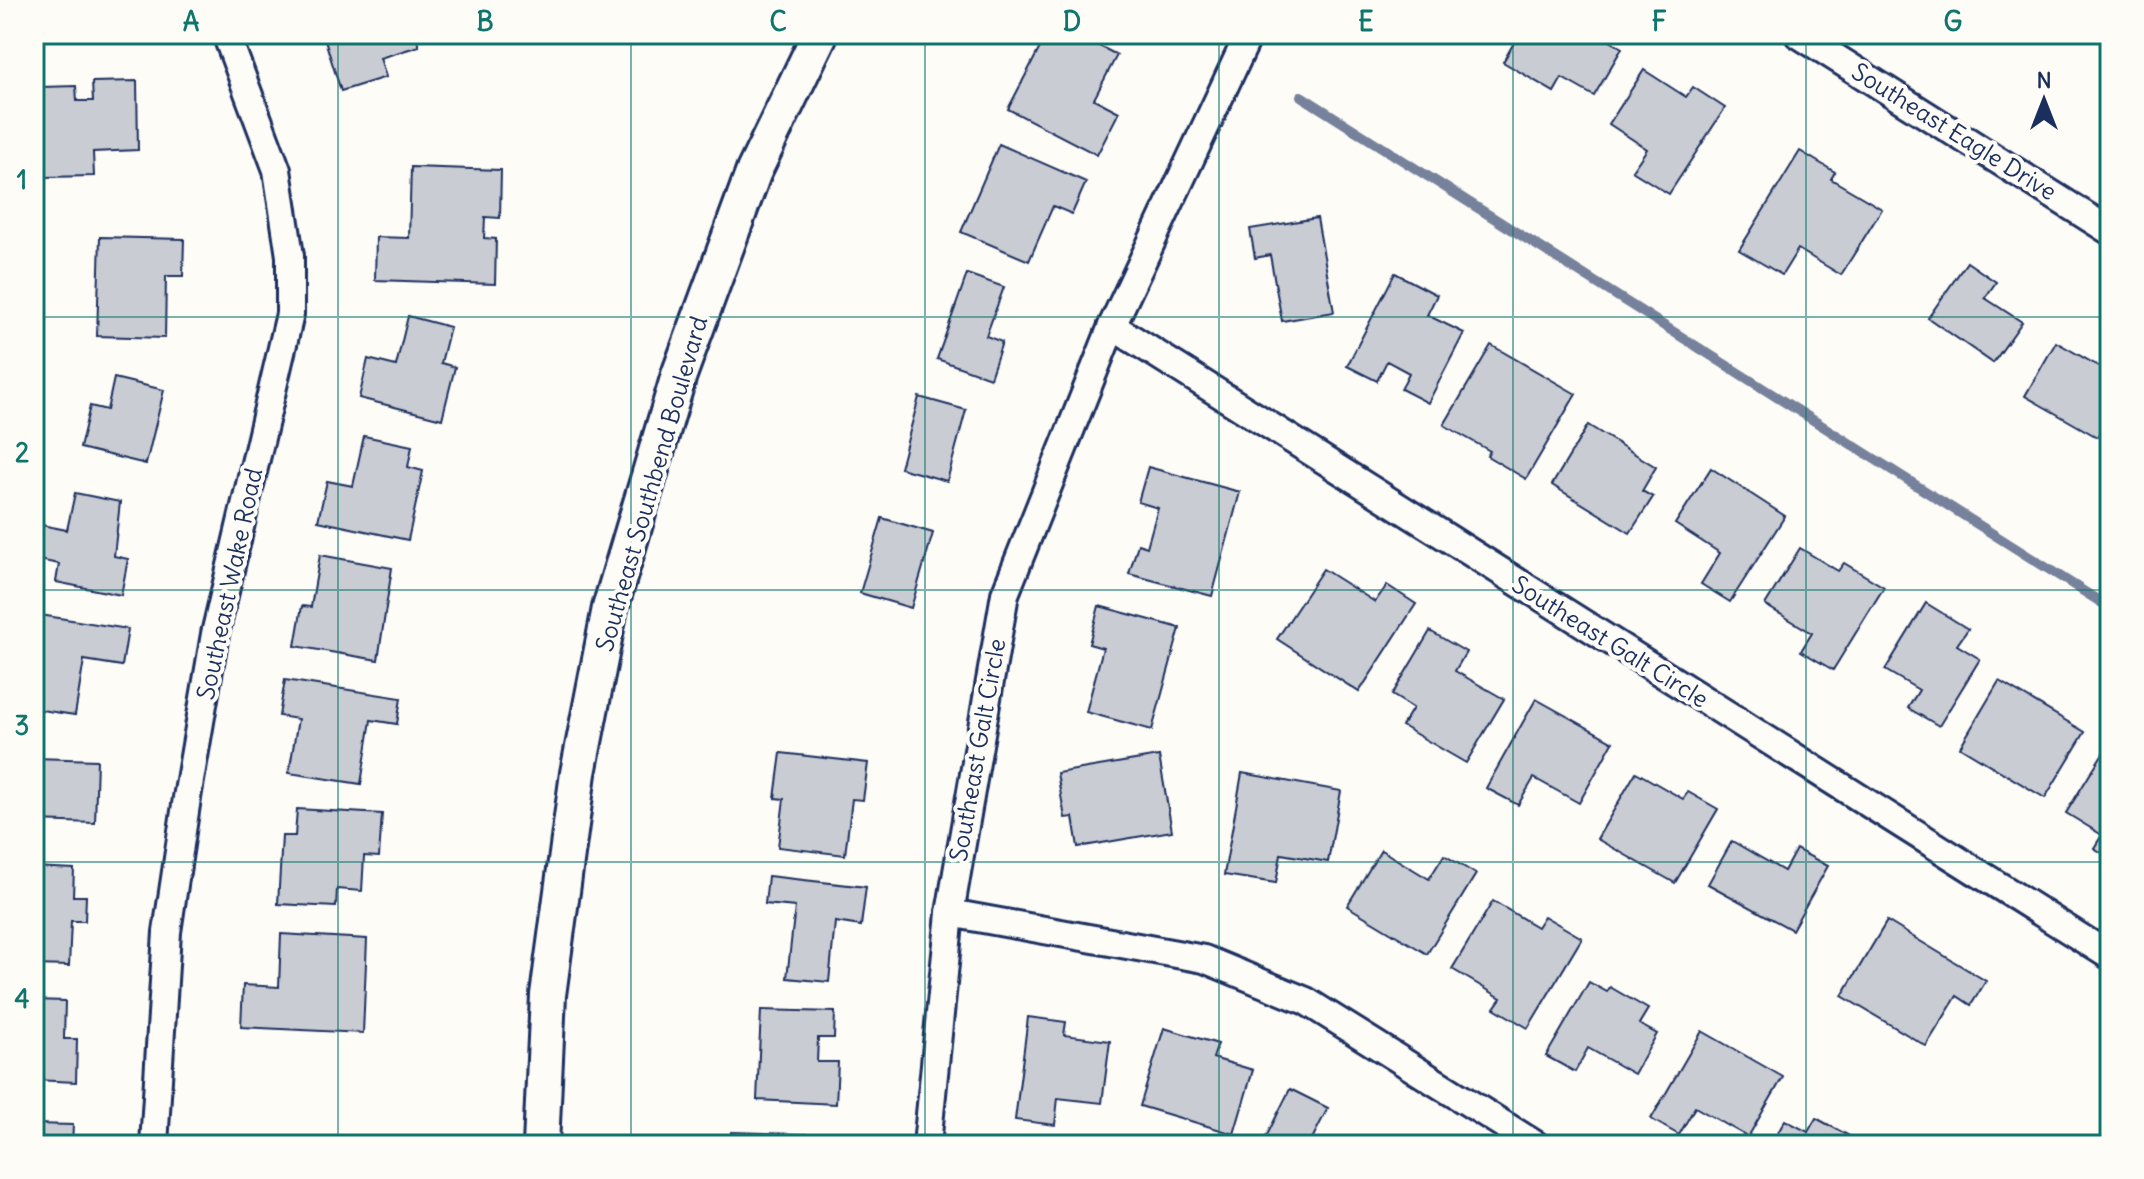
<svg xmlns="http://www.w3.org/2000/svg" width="2144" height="1179" font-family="Delius,sans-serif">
  <rect width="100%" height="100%" fill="#fdfcf7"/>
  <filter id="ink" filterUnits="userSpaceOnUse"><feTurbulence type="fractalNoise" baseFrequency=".0125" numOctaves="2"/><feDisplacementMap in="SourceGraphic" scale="16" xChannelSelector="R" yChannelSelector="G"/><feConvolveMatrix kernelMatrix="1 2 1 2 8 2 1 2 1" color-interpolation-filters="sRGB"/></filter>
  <g filter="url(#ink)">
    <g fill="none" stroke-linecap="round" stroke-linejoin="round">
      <g stroke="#76819c" stroke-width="10">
        <path d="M 1203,34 L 1211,39"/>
        <path d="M 1301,96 L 2110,608"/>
      </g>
    </g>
    <g fill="#c9ccd3" stroke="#1b2f5e" stroke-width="2">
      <path d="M 323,34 L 415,34 L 419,46 L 380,58 L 386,77 L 341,91 Z"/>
      <path d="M 1047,34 L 1076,34 L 1117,55 L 1094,99 L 1119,112 L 1097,155 L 1008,109 Z"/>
      <path d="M 1519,34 L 1598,34 L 1622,48 L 1594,96 L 1562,78 L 1554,92 L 1503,62 Z"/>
      <path d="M 1644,70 L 1686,97 L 1693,87 L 1725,108 L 1669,194 L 1632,171 L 1647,149 L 1609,124 Z"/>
      <path d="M 137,81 L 138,150 L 93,152 L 94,176 L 44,177 L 41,87 L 76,86 L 77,101 L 93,101 L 92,82 Z"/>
      <path d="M 999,144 L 1086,182 L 1072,214 L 1053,206 L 1029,261 L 961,232 Z"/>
      <path d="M 1800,151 L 1835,172 L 1831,179 L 1882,209 L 1841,275 L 1798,249 L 1782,275 L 1739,250 Z"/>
      <path d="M 411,167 L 501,170 L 500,218 L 485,217 L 484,238 L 496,239 L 495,284 L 375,280 L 376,237 L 409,238 Z"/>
      <path d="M 1317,218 L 1334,312 L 1282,321 L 1270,255 L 1255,258 L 1250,229 Z"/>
      <path d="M 100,237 L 184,239 L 183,276 L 166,276 L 165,338 L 97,336 Z"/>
      <path d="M 1967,262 L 1996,282 L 1985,298 L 2022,322 L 1993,363 L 1928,318 Z"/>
      <path d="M 1395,273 L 1437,295 L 1427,315 L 1464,333 L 1428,403 L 1401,389 L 1409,373 L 1387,361 L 1377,381 L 1347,366 Z"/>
      <path d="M 967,274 L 1004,287 L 986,336 L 1002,342 L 990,378 L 937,359 Z"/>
      <path d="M 408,316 L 450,327 L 441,363 L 455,367 L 442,419 L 359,398 L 368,359 L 396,366 Z"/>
      <path d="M 2056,342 L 2102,368 L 2104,364 L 2110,368 L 2110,415 L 2097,437 L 2025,396 Z"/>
      <path d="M 1491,345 L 1576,394 L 1526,479 L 1487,456 L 1490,451 L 1444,425 Z"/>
      <path d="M 114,378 L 164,390 L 146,464 L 80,448 L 90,406 L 107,410 Z"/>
      <path d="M 919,397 L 966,410 L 947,481 L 900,468 Z"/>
      <path d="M 1588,425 L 1656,467 L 1642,491 L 1653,497 L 1630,533 L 1552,485 Z"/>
      <path d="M 364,436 L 412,446 L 408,467 L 423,471 L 408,540 L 318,521 L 327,481 L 353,486 Z"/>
      <path d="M 1148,467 L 1240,492 L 1212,596 L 1129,574 L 1138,544 L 1147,547 L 1158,508 L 1138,502 Z"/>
      <path d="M 1711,468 L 1785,516 L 1730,602 L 1701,584 L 1720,553 L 1675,524 Z"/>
      <path d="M 75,493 L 120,502 L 114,556 L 128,559 L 121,595 L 56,582 L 59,564 L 34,559 L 41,525 L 67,530 Z"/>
      <path d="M 882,518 L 933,533 L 911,608 L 860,593 Z"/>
      <path d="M 1800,548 L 1838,571 L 1844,563 L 1884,587 L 1833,670 L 1801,651 L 1812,633 L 1765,605 Z"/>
      <path d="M 320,555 L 392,568 L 378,660 L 295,646 L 302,606 L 311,607 Z"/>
      <path d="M 1323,569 L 1375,602 L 1387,585 L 1416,604 L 1359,692 L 1277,639 Z"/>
      <path d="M 1926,603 L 1968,629 L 1957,645 L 1980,659 L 1939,726 L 1908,708 L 1919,690 L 1885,670 Z"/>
      <path d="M 1099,606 L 1180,628 L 1152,730 L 1086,712 L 1103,648 L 1089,644 Z"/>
      <path d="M 34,614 L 128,629 L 122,666 L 84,660 L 75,715 L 34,709 Z"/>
      <path d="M 1430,631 L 1466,652 L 1455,671 L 1504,699 L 1466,763 L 1402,726 L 1413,708 L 1392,695 Z"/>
      <path d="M 285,680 L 401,698 L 397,724 L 371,720 L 361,784 L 289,773 L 298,719 L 279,716 Z"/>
      <path d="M 1999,681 L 2085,732 L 2045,798 L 1960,747 Z"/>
      <path d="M 1536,699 L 1613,742 L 1579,803 L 1534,778 L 1518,805 L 1486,788 Z"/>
      <path d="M 781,753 L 868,763 L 863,800 L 852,799 L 845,855 L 778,847 L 784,799 L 775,798 Z"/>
      <path d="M 2103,753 L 2110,757 L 2110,858 L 2094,848 L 2102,835 L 2066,813 Z"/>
      <path d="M 1159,756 L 1172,831 L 1078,847 L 1073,817 L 1065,818 L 1057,773 Z"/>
      <path d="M 34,758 L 97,760 L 95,823 L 34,821 Z"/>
      <path d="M 1636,772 L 1683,799 L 1688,792 L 1718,809 L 1675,883 L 1597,839 Z"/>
      <path d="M 1242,773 L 1341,791 L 1328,862 L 1281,854 L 1276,883 L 1224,875 Z"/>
      <path d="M 297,809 L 382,814 L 379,857 L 364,856 L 362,891 L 337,889 L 336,907 L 278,904 L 282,836 L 295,836 Z"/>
      <path d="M 1732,841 L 1784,871 L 1796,849 L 1828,866 L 1792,930 L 1708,884 Z"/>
      <path d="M 1381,850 L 1429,879 L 1444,855 L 1476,874 L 1427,954 L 1347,906 Z"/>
      <path d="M 34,867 L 74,869 L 73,896 L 86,896 L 85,921 L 71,921 L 69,966 L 34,965 Z"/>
      <path d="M 768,876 L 866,887 L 861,926 L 835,922 L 829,982 L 787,978 L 795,907 L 765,904 Z"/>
      <path d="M 1493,901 L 1537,927 L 1544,916 L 1582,938 L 1528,1028 L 1494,1008 L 1501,998 L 1452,969 Z"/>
      <path d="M 1887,921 L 1986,981 L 1971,1005 L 1957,996 L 1926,1046 L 1842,996 Z"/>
      <path d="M 281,934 L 367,939 L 363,1033 L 241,1027 L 243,985 L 279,987 Z"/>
      <path d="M 1589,982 L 1607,992 L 1610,987 L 1648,1009 L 1639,1024 L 1657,1034 L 1634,1074 L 1588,1048 L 1575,1072 L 1546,1056 Z"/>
      <path d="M 34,1000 L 65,1001 L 64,1039 L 77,1039 L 76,1082 L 34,1080 Z"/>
      <path d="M 761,1010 L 835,1012 L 834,1038 L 818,1038 L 817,1062 L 838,1062 L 836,1104 L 757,1100 Z"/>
      <path d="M 1028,1017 L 1066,1022 L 1064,1035 L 1110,1041 L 1102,1103 L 1058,1098 L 1055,1125 L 1015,1120 Z"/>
      <path d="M 1164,1028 L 1218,1044 L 1213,1058 L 1253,1070 L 1234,1134 L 1140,1106 Z"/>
      <path d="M 1702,1031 L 1783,1077 L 1748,1137 L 1695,1107 L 1679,1135 L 1651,1119 Z"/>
      <path d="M 1290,1089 L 1328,1108 L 1312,1139 L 1325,1145 L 1262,1145 Z"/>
      <path d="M 1816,1118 L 1851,1137 L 1847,1145 L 1771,1145 L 1785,1120 L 1808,1132 Z"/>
      <path d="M 34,1124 L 73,1125 L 72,1145 L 34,1145 Z"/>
      <path d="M 731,1132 L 833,1135 L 833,1145 L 731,1145 Z"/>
    </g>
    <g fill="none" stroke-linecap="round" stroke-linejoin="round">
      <defs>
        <g id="minor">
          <path d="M 1798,34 L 2110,231"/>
          <path d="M 1112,326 L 2110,956"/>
          <path d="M 950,913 L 1204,959 L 1306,1001 L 1536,1145"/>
          <path d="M 154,1145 L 167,932 L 187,798 L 215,634 L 290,314 L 290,256 L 277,170 L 226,34"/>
          <path d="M 927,1145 L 950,913 L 1005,594 L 1112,326 L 1249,34"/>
        </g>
        <path id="tertiary" d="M 541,1145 L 548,995 L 578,773 L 610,608 L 679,375 L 754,171 L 820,34"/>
      </defs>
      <use href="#minor" stroke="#1b2f5e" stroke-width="32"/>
      <use href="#tertiary" stroke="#1b2f5e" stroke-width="40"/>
      <use href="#minor" stroke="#fdfcf7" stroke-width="26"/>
      <use href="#tertiary" stroke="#fdfcf7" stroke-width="34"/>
    </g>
  </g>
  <path fill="none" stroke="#0f766e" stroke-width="2" stroke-opacity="0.55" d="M 338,34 L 338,1145M 631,34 L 631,1145M 925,34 L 925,1145M 1219,34 L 1219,1145M 1513,34 L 1513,1145M 1806,34 L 1806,1145M 34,317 L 2110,317M 34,590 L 2110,590M 34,862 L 2110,862"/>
  <g text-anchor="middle" stroke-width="8" stroke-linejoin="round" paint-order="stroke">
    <g font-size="24" fill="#1b2f5e" stroke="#fdfcf7">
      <text transform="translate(1954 132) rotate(32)" y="8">Southeast Eagle Drive</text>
      <text transform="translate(652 484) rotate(-74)" y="8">Southeast Southbend Boulevard</text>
      <text transform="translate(230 584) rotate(-78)" y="8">Southeast Wake Road</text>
      <text transform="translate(1610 642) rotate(32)" y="8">Southeast Galt Circle</text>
      <text transform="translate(978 750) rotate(-80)" y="8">Southeast Galt Circle</text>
    </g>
  </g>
  <rect width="2144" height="1179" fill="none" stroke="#fdfcf7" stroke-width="88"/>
  <g transform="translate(2044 100)" stroke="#fdfcf7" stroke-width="6" paint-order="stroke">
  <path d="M0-6L14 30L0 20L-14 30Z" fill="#1b2f5e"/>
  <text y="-12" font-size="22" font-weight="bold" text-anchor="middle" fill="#1b2f5e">N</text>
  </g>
  <rect x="44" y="44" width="2056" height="1091" fill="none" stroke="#0f766e" stroke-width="3"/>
  <g font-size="26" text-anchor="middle" font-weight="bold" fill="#0f766e">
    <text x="191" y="31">A</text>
    <text x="485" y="31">B</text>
    <text x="778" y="31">C</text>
    <text x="1072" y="31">D</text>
    <text x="1366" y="31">E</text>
    <text x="1659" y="31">F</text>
    <text x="1953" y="31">G</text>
    <text x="22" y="189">1</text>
    <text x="22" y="462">2</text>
    <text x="22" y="735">3</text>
    <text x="22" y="1008">4</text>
  </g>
</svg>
